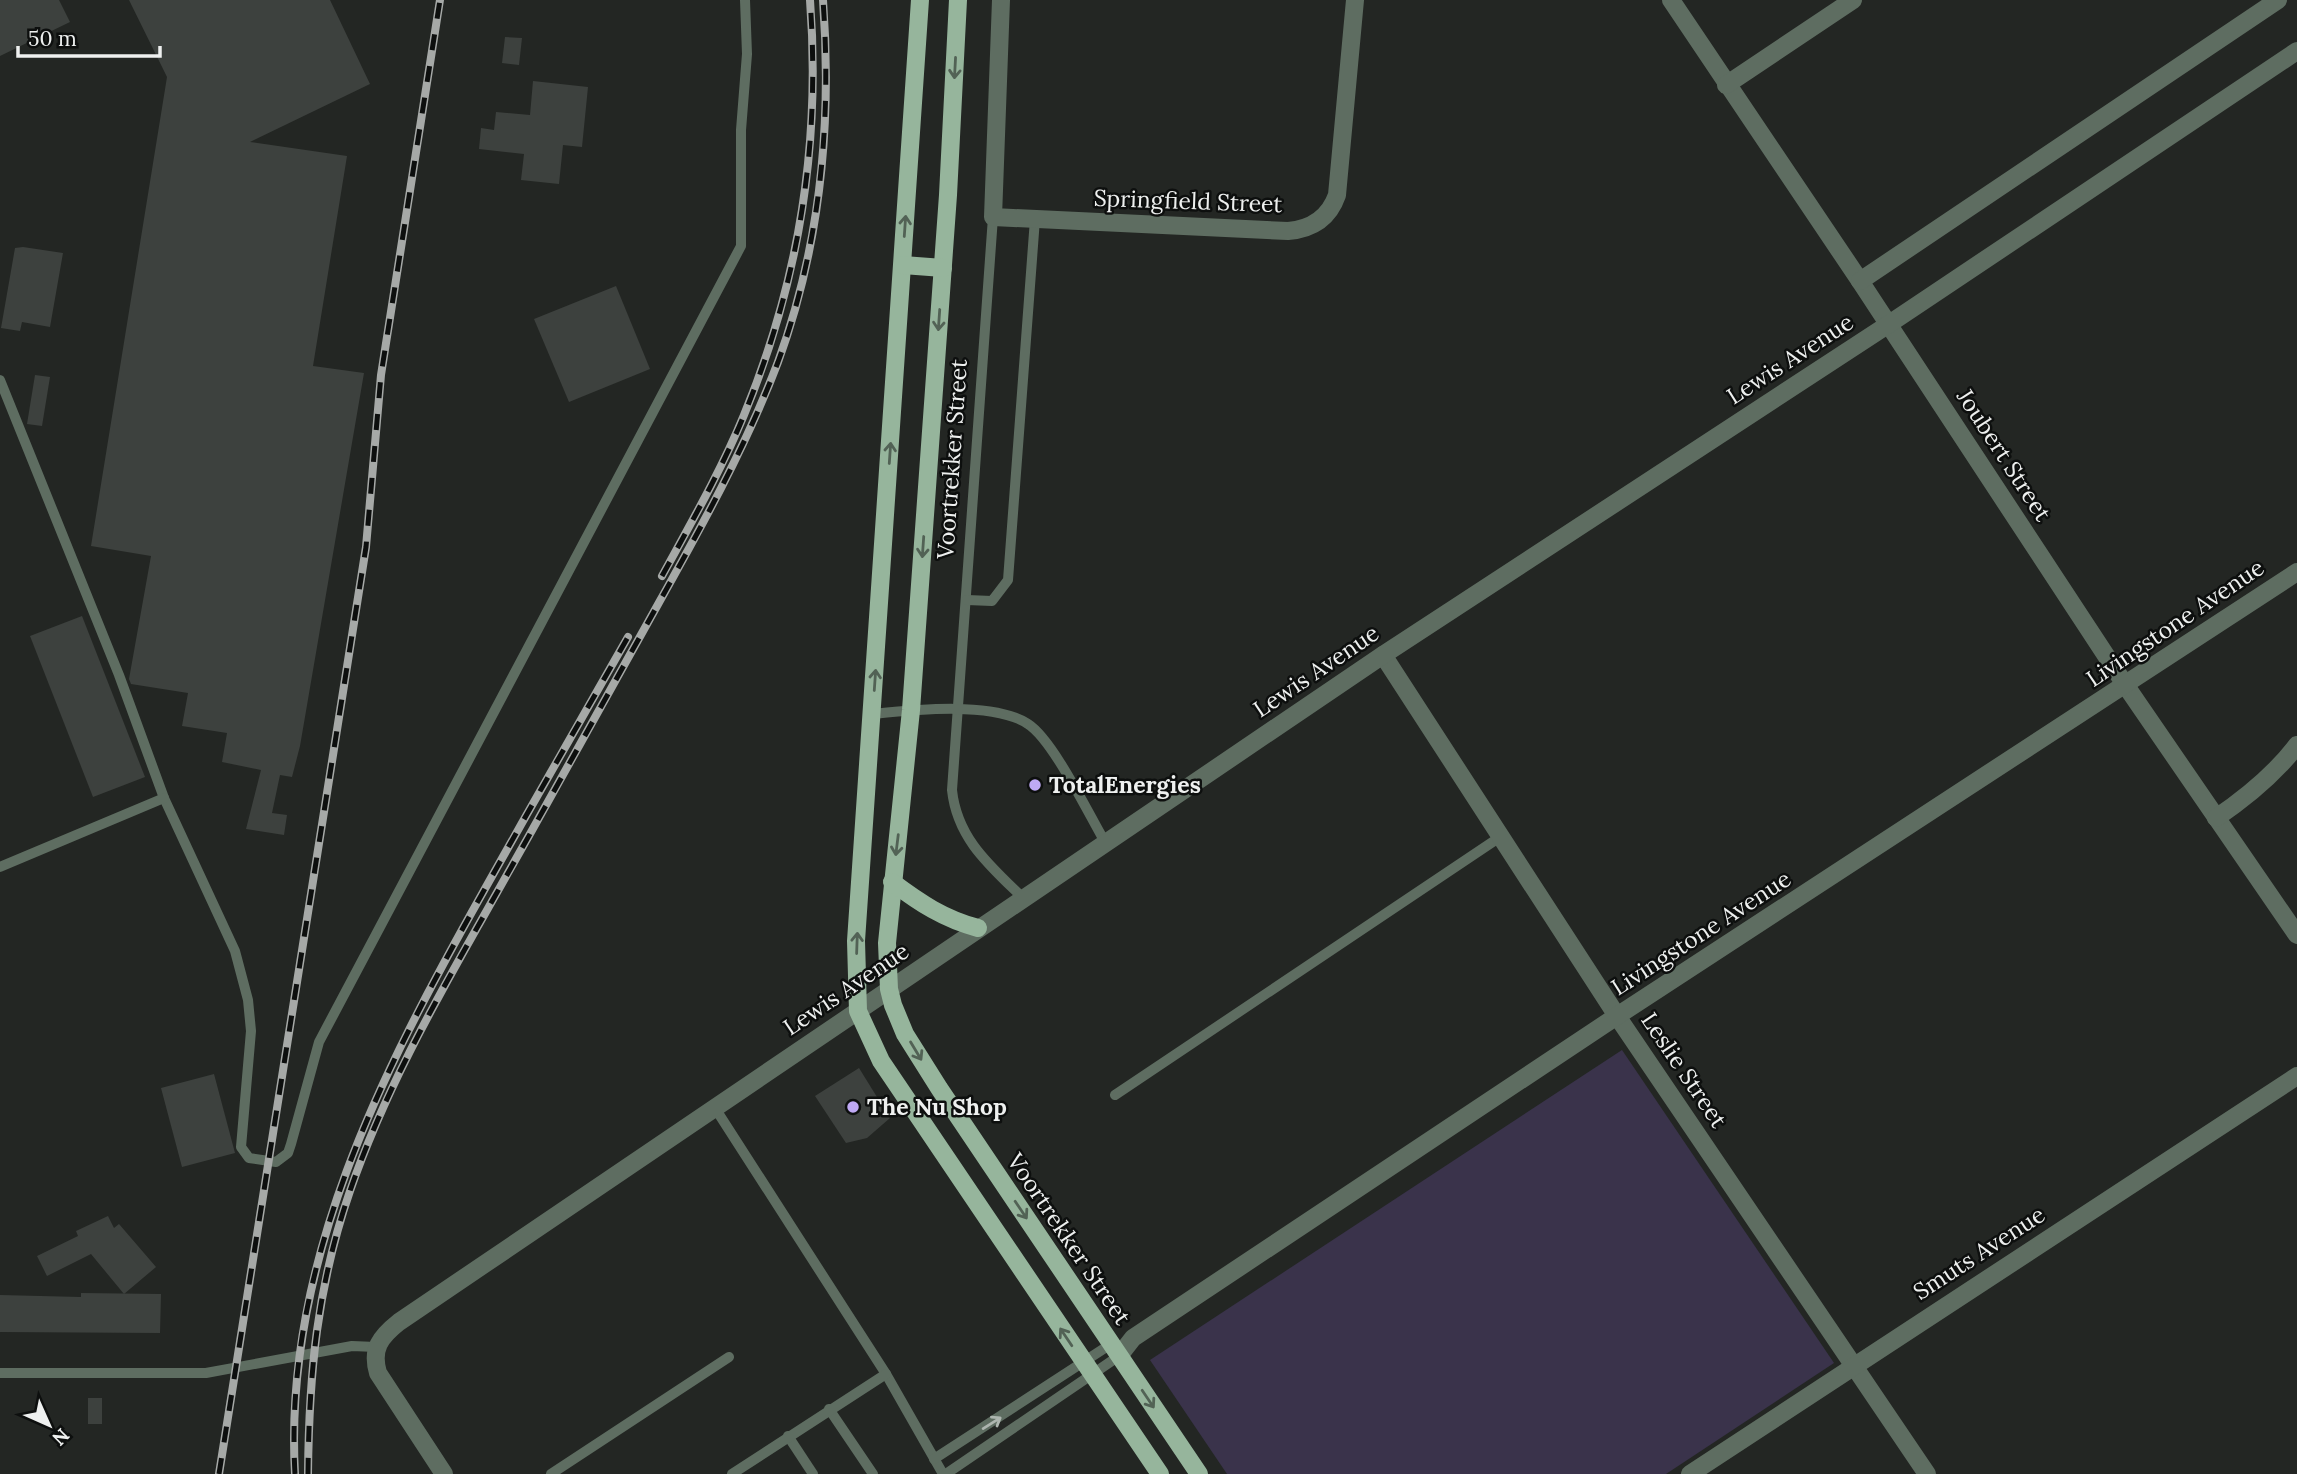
<svg xmlns="http://www.w3.org/2000/svg" width="2297" height="1474" font-family="Lora,serif">
  <rect width="100%" height="100%" fill="#232623"/>
  <path fill="#3a334b" d="M 1622,1050 L 1834,1363 L 1666,1474 L 1227,1474 L 1150,1360 Z"/>
  <g fill="#3d413e">
    <path d="M 0,0 L 59,0 L 70,22 L 0,56 Z"/>
    <path d="M 129,0 L 330,0 L 370,84 L 250,142 L 347,156 L 313,366 L 364,373 L 300,746 L 292,777 L 280,775 L 272,813 L 287,815 L 284,835 L 246,829 L 261,770 L 222,762 L 227,733 L 182,726 L 188,693 L 131,684 L 129,679 L 151,556 L 91,546 L 167,77 Z"/>
    <path d="M 505,37 L 522,38 L 519,65 L 502,63 Z"/>
    <path d="M 533,81 L 588,87 L 582,147 L 563,145 L 559,184 L 521,180 L 524,154 L 479,149 L 481,128 L 494,130 L 496,112 L 530,115 Z"/>
    <path d="M 23,247 L 63,253 L 50,327 L 22,322 L 20,331 L 1,328 L 15,248 Z"/>
    <path d="M 616,286 L 650,369 L 569,402 L 534,319 Z"/>
    <path d="M 35,375 L 50,377 L 42,426 L 27,424 Z"/>
    <path d="M 82,616 L 145,777 L 93,797 L 30,636 Z"/>
    <path d="M 859,1068 L 890,1118 L 867,1138 L 846,1143 L 815,1096 Z"/>
    <path d="M 214,1074 L 235,1153 L 182,1167 L 161,1088 Z"/>
    <path d="M 108,1216 L 114,1228 L 119,1224 L 156,1267 L 124,1294 L 91,1254 L 47,1276 L 37,1256 L 78,1236 L 76,1231 Z"/>
    <path d="M 81,1293 L 161,1294 L 160,1333 L 0,1332 L 0,1295 L 81,1297 Z"/>
    <rect x="88" y="1398" width="14" height="26"/>
  </g>
  <g fill="none" stroke-linecap="round" stroke-linejoin="round">
    <g stroke="#5e6d61" stroke-width="10">
      <path d="M 993,217 L 952,790 C 957,838 989,865 1022,897"/>
      <path d="M 0,380 L 119,675 L 164,798 L 235,951 L 248,1000 L 251,1031 L 241,1147 L 249,1158 L 276,1162 L 288,1153 L 291,1144 L 319,1042 L 741,246 L 741,130 L 747,54 L 745,0"/>
      <path d="M 967,600 L 992,601 L 1008,580 L 1035,219"/>
      <path d="M 873,714 C 912,710 994,701 1028,724 C 1053,740 1088,813 1105,842"/>
      <path d="M 0,867 L 164,798"/>
      <path d="M 1115,1095 L 1500,837"/>
      <path d="M 715,1108 L 886,1374 L 943,1474"/>
      <path d="M 0,1373 L 206,1373 L 352,1346 L 376,1347"/>
      <path d="M 829,1409 L 873,1474"/>
      <path d="M 788,1436 L 813,1474"/>
      <path d="M 934,1459 L 1111,1344"/>
      <path d="M 551,1474 L 729,1357"/>
      <path d="M 732,1474 L 886,1374"/>
      <path d="M 946,1474 L 1119,1356"/>
    </g>
    <g stroke="#5e6d61" stroke-width="18">
      <path d="M 1001,0 L 993,217 L 1288,231 C 1312,229 1329,218 1337,195 L 1355,0"/>
      <path d="M 1671,0 L 1860,281 L 2126,686 L 2297,935"/>
      <path d="M 1726,85 L 1853,0"/>
      <path d="M 1860,281 L 2278,0"/>
      <path d="M 1383,655 L 1617,1016 L 1927,1474"/>
      <path d="M 2216,818 C 2247,797 2275,774 2297,745"/>
      <path d="M 1119,1356 L 1133,1338 L 1617,1016 L 2297,572"/>
      <path d="M 444,1474 L 378,1373 C 371,1349 380,1337 399,1322 L 1383,655 L 1889,324 L 2297,51"/>
      <path d="M 1690,1474 L 2297,1076"/>
    </g>
    <g stroke="#96b59c" stroke-width="18">
      <path d="M 920,0 L 856,941 L 858,1011 L 881,1061 L 1160,1474"/>
      <path d="M 958,0 L 948,195 L 911,710 L 887,943 L 889,989 L 893,1005 L 905,1034 L 939,1088 L 1199,1474"/>
      <path d="M 903,265 L 943,268"/>
      <path d="M 892,882 C 920,903 944,919 978,928"/>
    </g>
    <defs>
      <g id="rail">
        <path d="M 662,576 C 691,523 721,471 744,415 C 799,282 821,144 810,0"/>
        <path d="M 219,1474 L 366,547 L 381,375 L 440,0"/>
        <path d="M 295,1474 C 283,1263 382,1072 482,894 C 530,808 579,723 628,637"/>
        <path d="M 308,1474 C 309,1373 317,1287 350,1191 C 383,1095 432,1007 482,919 C 536,824 589,728 642,633 C 691,545 742,457 778,362 C 820,247 832,122 823,0"/>
      </g>
    </defs>
    <use href="#rail" stroke="#a6a9a7" stroke-width="8"/>
    <use href="#rail" stroke="#0d0f0e" stroke-width="5" stroke-dasharray="16" stroke-linecap="butt"/>
  </g>
  <defs><path id="oneway-shaft" d="M-6 0H5M1.5-3L5.5 0L1.5 3" fill="none" stroke-width="1.6" stroke-linecap="round" stroke-linejoin="round" transform="scale(1.75)"/></defs>
  <g stroke="#526255">
    <use href="#oneway-shaft" transform="translate(955 68) rotate(93)"/>
    <use href="#oneway-shaft" transform="translate(905 226) rotate(-86)"/>
    <use href="#oneway-shaft" transform="translate(939 320) rotate(94)"/>
    <use href="#oneway-shaft" transform="translate(890 453) rotate(-86)"/>
    <use href="#oneway-shaft" transform="translate(923 547) rotate(94)"/>
    <use href="#oneway-shaft" transform="translate(875 680) rotate(-86)"/>
    <use href="#oneway-shaft" transform="translate(897 845) rotate(97)"/>
    <use href="#oneway-shaft" transform="translate(857 943) rotate(-88)"/>
    <use href="#oneway-shaft" transform="translate(916 1051) rotate(59)"/>
    <use href="#oneway-shaft" transform="translate(1021 1210) rotate(56)"/>
    <use href="#oneway-shaft" transform="translate(1066 1337) rotate(-124)"/>
    <use href="#oneway-shaft" transform="translate(1148 1399) rotate(56)"/>
  </g>
  <use stroke="#adb5af" href="#oneway-shaft" transform="translate(992 1423) rotate(-32)"/>
  <g fill="#bfa9f4" stroke="#0d0f0e" stroke-width="2.5">
    <circle cx="1035" cy="785" r="7"/>
    <circle cx="853" cy="1107" r="7"/>
  </g>
  <g text-anchor="middle" stroke-width="5" stroke-linejoin="round" paint-order="stroke">
    <g font-size="23" fill="#eef0ef" stroke="#0d0f0e">
      <text transform="translate(1188 201) rotate(2)" y="8">Springfield Street</text>
      <text transform="translate(1790 359) rotate(-33)" y="8">Lewis Avenue</text>
      <text transform="translate(2004 455) rotate(57)" y="8">Joubert Street</text>
      <text transform="translate(952 459) rotate(-86)" y="8">Voortrekker Street</text>
      <text transform="translate(2175 623) rotate(-34)" y="8">Livingstone Avenue</text>
      <text transform="translate(1316 671) rotate(-34)" y="8">Lewis Avenue</text>
      <text transform="translate(1701 933) rotate(-33)" y="8">Livingstone Avenue</text>
      <text transform="translate(846 989) rotate(-34)" y="8">Lewis Avenue</text>
      <text transform="translate(1684 1070) rotate(56)" y="8">Leslie Street</text>
      <text transform="translate(1069 1239) rotate(56)" y="8">Voortrekker Street</text>
      <text transform="translate(1979 1253) rotate(-33)" y="8">Smuts Avenue</text>
    </g>
    <g font-size="23" font-weight="bold" fill="#eef0ef" stroke="#0d0f0e" text-anchor="start">
      <text x="1049" y="793">TotalEnergies</text>
      <text x="867" y="1115">The Nu Shop</text>
    </g>
  </g>
  <g transform="translate(49 1425) rotate(135)" stroke="#0d0f0e" stroke-width="5" paint-order="stroke">
  <path d="M0-5L12 26L0 18L-12 26Z" fill="#eef0ef"/>
  <text y="-10" font-size="19" font-weight="bold" text-anchor="middle" fill="#eef0ef">N</text>
  </g>
  <path d="M18 46v10h142v-10" fill="none" stroke="#eef0ef" stroke-width="3.5"/>
  <text x="28" y="46" font-size="21" fill="#eef0ef" stroke="#0d0f0e" stroke-width="5" paint-order="stroke">50 m</text>
</svg>
